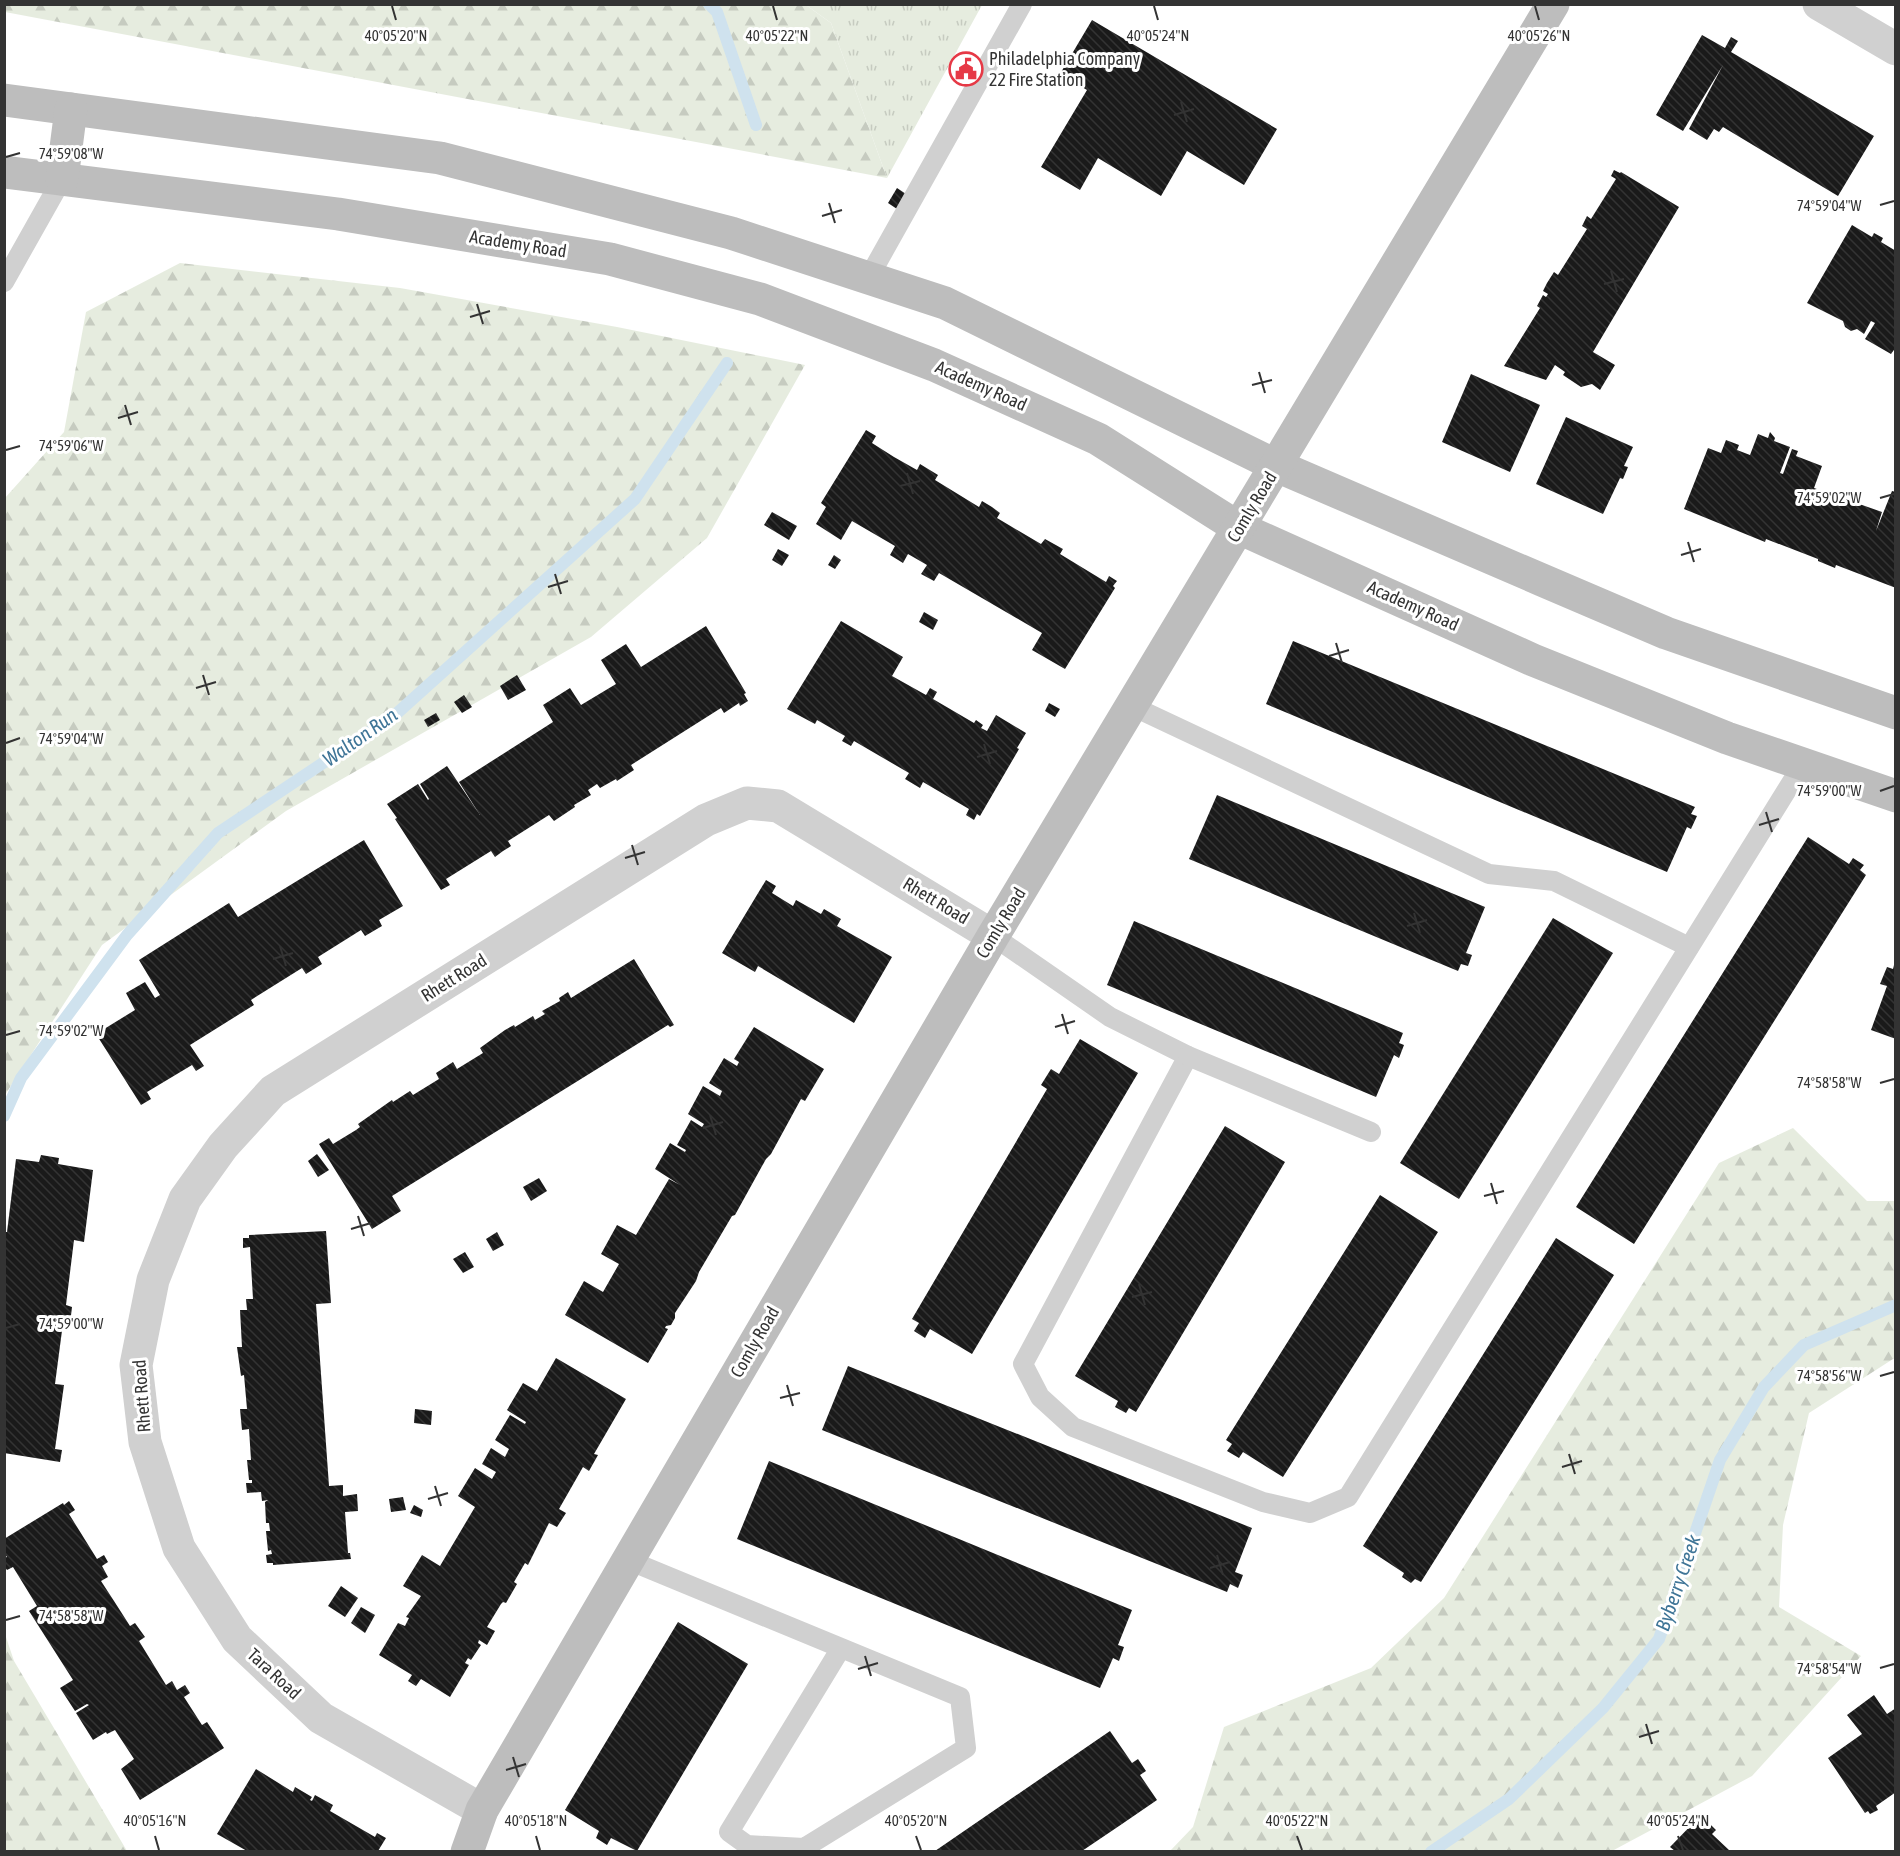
<svg xmlns="http://www.w3.org/2000/svg" width="1900" height="1856" font-family="'Asap Condensed',sans-serif">
  <defs>
    <pattern id="grass-tufts" width="24" height="20" patternUnits="userSpaceOnUse" patternTransform="scale(1.5)"><rect width="24" height="20" fill="#e6ecdf"/><path d="M3 7l-1-3M5 7V3M7 7l1-3M15 17l-1-3M17 17v-4M19 17l1-3" fill="none" stroke="#c6cbc0"/></pattern>
    <pattern id="forest-firs" width="22" height="20" patternUnits="userSpaceOnUse" patternTransform="scale(1.5)"><rect width="22" height="20" fill="#e6ecdf"/><path d="M5 1l3.5 6h-7zM16 11l3.5 6h-7z" fill="#c6cbc0"/></pattern>
    <pattern id="building-back-hatch" width="6" height="6" patternUnits="userSpaceOnUse" patternTransform="scale(1.5)"><rect width="6" height="6" fill="#1a1a1a"/><path d="M-1 5l2 2M0 0l6 6M5-1l2 2" fill="none" stroke="#333"/></pattern>
  </defs>
  <rect width="100%" height="100%" fill="#fff"/>
  <path fill="url(#grass-tufts)" d="M 806,5 L 982,5 L 887,178 L 831,23 Z"/>
  <g fill="url(#forest-firs)">
    <path d="M 4,5 L 806,5 L 831,23 L 887,178 L 5,12 Z"/>
    <path d="M 180,263 L 400,288 L 617,327 L 805,365 L 707,538 L 591,637 L 286,811 L 102,945 L 5,1095 L 5,498 L 64,432 L 86,312 Z"/>
    <path d="M 1793,1128 L 1867,1201 L 1895,1201 L 1895,1359 L 1893,1359 L 1809,1413 L 1783,1525 L 1779,1607 L 1861,1656 L 1752,1776 L 1612,1851 L 1170,1851 L 1193,1827 L 1224,1727 L 1371,1668 L 1444,1598 L 1719,1163 Z"/>
    <path d="M 4,1631 L 14,1661 L 127,1851 L 5,1851 Z"/>
  </g>
  <g fill="none" stroke-linecap="round" stroke-linejoin="round">
    <g stroke="#cfe2ee" stroke-width="12">
      <path d="M 709,4 L 717,12 L 756,125"/>
      <path d="M 4,1116 L 21,1078 L 127,935 L 218,833 L 395,715 L 635,499 L 727,363"/>
      <path d="M 1431,1852 L 1509,1799 L 1603,1708 L 1659,1639 L 1720,1460 L 1764,1387 L 1804,1345 L 1896,1305"/>
    </g>
  </g>
  <g fill="url(#building-back-hatch)">
    <path d="M 1092,20 L 1277,129 L 1244,185 L 1187,151 L 1161,196 L 1098,158 L 1080,190 L 1041,167 L 1087,90 L 1060,74 Z"/>
    <path d="M 1702,35 L 1725,48 L 1731,37 L 1738,41 L 1731,52 L 1874,136 L 1838,196 L 1723,127 L 1719,132 L 1714,129 L 1707,140 L 1689,129 L 1723,65 L 1683,131 L 1656,115 Z"/>
    <path d="M 1614,170 L 1620,173 L 1621,172 L 1679,207 L 1593,352 L 1615,365 L 1600,390 L 1592,384 L 1581,387 L 1563,375 L 1565,372 L 1555,365 L 1546,380 L 1504,366 L 1540,308 L 1537,306 L 1543,295 L 1546,297 L 1548,294 L 1543,291 L 1547,283 L 1554,272 L 1558,275 L 1587,229 L 1582,226 L 1587,216 L 1591,219 L 1616,179 L 1611,176 Z"/>
    <path d="M 897,188 L 909,196 L 900,211 L 888,203 Z"/>
    <path d="M 1852,225 L 1872,237 L 1874,233 L 1883,238 L 1881,242 L 1896,251 L 1896,347 L 1891,354 L 1865,339 L 1875,323 L 1871,321 L 1864,334 L 1857,329 L 1851,331 L 1845,327 L 1843,321 L 1807,303 Z"/>
    <path d="M 1471,374 L 1540,405 L 1510,472 L 1442,442 Z"/>
    <path d="M 1566,417 L 1633,447 L 1624,466 L 1628,467 L 1623,479 L 1620,478 L 1603,514 L 1536,484 Z"/>
    <path d="M 866,430 L 876,436 L 872,443 L 894,457 L 917,470 L 920,464 L 938,475 L 935,480 L 979,507 L 982,501 L 992,507 L 1000,513 L 997,518 L 1041,544 L 1045,539 L 1063,549 L 1060,554 L 1106,582 L 1109,576 L 1117,581 L 1113,586 L 1115,588 L 1065,669 L 1032,650 L 1042,633 L 939,573 L 934,581 L 921,574 L 927,565 L 908,554 L 903,563 L 890,555 L 895,546 L 852,521 L 841,540 L 816,524 L 826,507 L 821,503 Z"/>
    <path d="M 1770,432 L 1775,438 L 1774,441 L 1790,447 L 1780,473 L 1783,474 L 1792,449 L 1798,451 L 1796,456 L 1822,466 L 1814,488 L 1882,512 L 1876,531 L 1892,491 L 1896,492 L 1896,588 L 1836,565 L 1835,568 L 1818,561 L 1818,559 L 1766,539 L 1765,542 L 1684,509 L 1708,448 L 1721,453 L 1726,440 L 1739,445 L 1737,450 L 1750,455 L 1758,434 L 1768,438 Z"/>
    <path d="M 772,512 L 797,526 L 789,540 L 764,525 Z"/>
    <path d="M 778,549 L 789,555 L 782,566 L 772,560 Z"/>
    <path d="M 834,555 L 841,560 L 835,569 L 828,565 Z"/>
    <path d="M 924,612 L 938,620 L 933,630 L 919,622 Z"/>
    <path d="M 841,621 L 903,657 L 892,676 L 926,695 L 930,688 L 937,692 L 933,699 L 974,723 L 976,720 L 983,725 L 981,728 L 987,731 L 996,715 L 1026,733 L 1017,748 L 1019,749 L 980,816 L 977,814 L 974,820 L 966,815 L 969,809 L 923,782 L 920,788 L 905,779 L 909,773 L 854,741 L 851,746 L 842,741 L 845,736 L 817,720 L 815,724 L 787,709 Z"/>
    <path d="M 706,626 L 746,693 L 744,694 L 748,701 L 740,706 L 739,703 L 724,713 L 721,708 L 631,765 L 634,770 L 617,781 L 616,779 L 600,788 L 597,784 L 588,790 L 591,795 L 574,805 L 575,807 L 554,821 L 549,815 L 508,841 L 511,846 L 503,851 L 495,857 L 491,851 L 446,879 L 450,885 L 441,890 L 395,819 L 397,818 L 387,804 L 418,784 L 428,800 L 429,799 L 420,784 L 447,766 L 480,815 L 459,782 L 553,722 L 543,705 L 570,688 L 581,705 L 616,684 L 601,660 L 626,644 L 641,667 Z"/>
    <path d="M 1293,641 L 1695,807 L 1691,814 L 1697,816 L 1691,829 L 1687,827 L 1667,872 L 1266,704 Z"/>
    <path d="M 517,675 L 526,690 L 508,700 L 500,686 Z"/>
    <path d="M 464,695 L 472,707 L 462,713 L 454,702 Z"/>
    <path d="M 1049,703 L 1060,709 L 1055,717 L 1045,711 Z"/>
    <path d="M 436,713 L 440,720 L 428,727 L 424,720 Z"/>
    <path d="M 1217,795 L 1485,907 L 1466,953 L 1472,955 L 1468,966 L 1461,964 L 1458,971 L 1189,859 Z"/>
    <path d="M 1808,837 L 1849,864 L 1853,858 L 1864,865 L 1860,870 L 1866,875 L 1634,1244 L 1576,1207 Z"/>
    <path d="M 364,840 L 403,906 L 379,920 L 382,926 L 365,936 L 361,930 L 318,957 L 322,964 L 306,974 L 302,968 L 251,1000 L 254,1005 L 190,1045 L 204,1066 L 196,1071 L 192,1065 L 147,1092 L 151,1099 L 141,1105 L 96,1034 L 135,1010 L 126,993 L 145,982 L 155,998 L 160,995 L 139,960 L 229,903 L 238,917 Z"/>
    <path d="M 766,880 L 776,886 L 772,893 L 793,906 L 796,900 L 821,914 L 824,909 L 841,919 L 837,926 L 892,957 L 854,1023 L 758,966 L 755,972 L 722,953 Z"/>
    <path d="M 1553,918 L 1613,953 L 1459,1199 L 1400,1163 Z"/>
    <path d="M 1134,921 L 1403,1033 L 1399,1043 L 1404,1045 L 1399,1058 L 1394,1055 L 1376,1097 L 1107,985 Z"/>
    <path d="M 634,959 L 674,1025 L 670,1027 L 668,1025 L 392,1196 L 401,1211 L 372,1229 L 319,1144 L 329,1138 L 333,1144 L 356,1130 L 360,1127 L 358,1124 L 392,1100 L 393,1102 L 410,1091 L 413,1095 L 439,1079 L 436,1073 L 453,1062 L 457,1069 L 483,1053 L 480,1048 L 505,1030 L 514,1025 L 515,1027 L 533,1016 L 535,1020 L 545,1014 L 542,1011 L 560,1001 L 559,998 L 568,992 L 571,998 Z"/>
    <path d="M 1895,961 L 1896,961 L 1896,1039 L 1871,1030 L 1887,986 L 1880,984 L 1887,967 L 1893,969 Z"/>
    <path d="M 754,1027 L 824,1069 L 805,1101 L 801,1099 L 771,1154 L 766,1159 L 735,1215 L 732,1216 L 699,1272 L 696,1281 L 675,1313 L 675,1318 L 671,1325 L 666,1326 L 665,1328 L 668,1329 L 648,1363 L 565,1315 L 584,1281 L 603,1292 L 619,1264 L 601,1254 L 617,1225 L 636,1235 L 669,1179 L 680,1185 L 655,1169 L 670,1143 L 685,1152 L 686,1150 L 677,1145 L 691,1120 L 702,1127 L 704,1124 L 688,1114 L 703,1086 L 720,1096 L 722,1091 L 709,1083 L 724,1058 L 737,1066 L 739,1062 L 734,1059 Z"/>
    <path d="M 1080,1039 L 1138,1073 L 972,1354 L 930,1329 L 925,1338 L 914,1331 L 919,1323 L 912,1319 L 1047,1089 L 1041,1085 L 1051,1069 L 1059,1074 Z"/>
    <path d="M 1225,1126 L 1285,1162 L 1136,1412 L 1129,1408 L 1126,1413 L 1115,1407 L 1118,1401 L 1075,1376 Z"/>
    <path d="M 317,1154 L 329,1170 L 318,1177 L 308,1161 Z"/>
    <path d="M 41,1155 L 59,1158 L 58,1164 L 93,1170 L 84,1242 L 74,1240 L 66,1305 L 72,1307 L 70,1324 L 63,1323 L 55,1384 L 64,1385 L 55,1449 L 62,1450 L 60,1462 L 4,1453 L 4,1232 L 7,1232 L 16,1159 L 39,1162 Z"/>
    <path d="M 539,1178 L 547,1191 L 531,1201 L 523,1187 Z"/>
    <path d="M 1380,1195 L 1438,1232 L 1283,1477 L 1243,1452 L 1239,1458 L 1227,1451 L 1232,1444 L 1226,1440 Z"/>
    <path d="M 326,1231 L 331,1303 L 316,1304 L 329,1486 L 343,1485 L 343,1496 L 357,1494 L 358,1511 L 345,1512 L 348,1553 L 350,1553 L 351,1559 L 273,1565 L 273,1563 L 267,1563 L 266,1555 L 272,1554 L 271,1550 L 268,1551 L 266,1531 L 270,1531 L 269,1523 L 266,1523 L 265,1502 L 268,1500 L 262,1501 L 261,1492 L 247,1493 L 246,1483 L 252,1483 L 252,1480 L 249,1480 L 247,1460 L 251,1460 L 249,1429 L 242,1430 L 240,1409 L 247,1409 L 244,1375 L 241,1376 L 237,1347 L 242,1347 L 240,1310 L 247,1310 L 246,1299 L 253,1299 L 250,1247 L 243,1248 L 243,1238 L 249,1238 L 249,1235 Z"/>
    <path d="M 497,1232 L 504,1245 L 493,1251 L 486,1239 Z"/>
    <path d="M 1556,1238 L 1614,1275 L 1421,1582 L 1415,1579 L 1411,1583 L 1402,1577 L 1404,1573 L 1363,1546 Z"/>
    <path d="M 465,1252 L 474,1267 L 463,1273 L 453,1259 Z"/>
    <path d="M 556,1358 L 626,1399 L 594,1454 L 598,1455 L 589,1471 L 583,1467 L 559,1509 L 566,1513 L 557,1527 L 549,1523 L 528,1565 L 525,1563 L 514,1582 L 517,1584 L 506,1603 L 503,1602 L 501,1604 L 487,1627 L 495,1631 L 487,1645 L 479,1640 L 478,1643 L 481,1645 L 471,1660 L 468,1658 L 465,1663 L 469,1665 L 450,1697 L 421,1679 L 416,1686 L 408,1681 L 412,1675 L 379,1655 L 398,1623 L 405,1626 L 409,1618 L 406,1617 L 421,1596 L 403,1586 L 422,1555 L 440,1566 L 475,1507 L 458,1496 L 475,1468 L 492,1479 L 496,1472 L 482,1464 L 491,1448 L 505,1457 L 509,1449 L 495,1440 L 510,1415 L 525,1424 L 526,1422 L 507,1410 L 523,1383 L 537,1391 Z"/>
    <path d="M 848,1366 L 1252,1528 L 1235,1572 L 1243,1575 L 1238,1588 L 1230,1584 L 1227,1592 L 822,1430 Z"/>
    <path d="M 415,1409 L 432,1411 L 431,1425 L 414,1423 Z"/>
    <path d="M 769,1461 L 1132,1610 L 1118,1645 L 1124,1647 L 1119,1661 L 1113,1658 L 1100,1688 L 737,1539 Z"/>
    <path d="M 403,1497 L 406,1510 L 391,1512 L 389,1499 Z"/>
    <path d="M 69,1501 L 75,1510 L 69,1514 L 97,1559 L 104,1555 L 108,1562 L 102,1566 L 108,1577 L 101,1581 L 114,1601 L 130,1626 L 135,1623 L 145,1637 L 139,1641 L 166,1685 L 172,1681 L 177,1690 L 185,1685 L 190,1693 L 184,1697 L 202,1725 L 207,1722 L 224,1748 L 140,1800 L 121,1769 L 134,1759 L 115,1730 L 107,1734 L 106,1732 L 93,1740 L 76,1713 L 89,1705 L 87,1704 L 75,1711 L 60,1688 L 73,1680 L 29,1611 L 37,1606 L 13,1567 L 7,1570 L 4,1566 L 4,1558 L 7,1557 L 4,1553 L 4,1539 L 63,1503 L 64,1505 Z"/>
    <path d="M 414,1505 L 423,1510 L 421,1517 L 410,1513 Z"/>
    <path d="M 341,1586 L 358,1598 L 345,1617 L 328,1606 Z"/>
    <path d="M 361,1607 L 375,1615 L 365,1633 L 351,1623 Z"/>
    <path d="M 678,1622 L 748,1664 L 637,1851 L 611,1838 L 607,1845 L 596,1838 L 599,1831 L 565,1810 Z"/>
    <path d="M 1874,1695 L 1887,1714 L 1896,1708 L 1896,1792 L 1876,1806 L 1878,1810 L 1870,1814 L 1868,1811 L 1865,1813 L 1828,1758 L 1862,1734 L 1847,1715 Z"/>
    <path d="M 1110,1731 L 1132,1763 L 1138,1759 L 1146,1771 L 1140,1775 L 1157,1800 L 1122,1824 L 1082,1851 L 935,1851 Z"/>
    <path d="M 256,1769 L 293,1792 L 295,1787 L 312,1797 L 310,1800 L 312,1801 L 315,1795 L 333,1805 L 330,1811 L 375,1837 L 377,1833 L 386,1838 L 378,1851 L 247,1851 L 217,1834 Z"/>
    <path d="M 1701,1815 L 1716,1830 L 1712,1834 L 1730,1851 L 1675,1851 L 1670,1847 Z"/>
  </g>
  <g fill="none" stroke-linecap="round" stroke-linejoin="round">
    <g stroke="#d0d0d0" stroke-width="20">
      <path d="M 869,277 L 1022,4"/>
      <path d="M 4,282 L 62,179"/>
      <path d="M 1132,706 L 1489,874 L 1554,881 L 1689,947"/>
      <path d="M 993,936 L 1110,1017 L 1188,1056 L 1023,1364 L 1040,1397 L 1073,1427 L 1263,1502 L 1310,1513 L 1348,1497 L 1803,764"/>
      <path d="M 1188,1056 L 1371,1132"/>
      <path d="M 628,1560 L 960,1697 L 966,1748 L 804,1848 L 747,1845 L 729,1832 L 841,1648"/>
    </g>
    <g stroke="#d0d0d0" stroke-width="33">
      <path d="M 1819,4 L 1896,49"/>
      <path d="M 482,1810 L 321,1718 L 237,1639 L 179,1548 L 145,1442 L 136,1365 L 153,1280 L 185,1199 L 223,1146 L 273,1091 L 706,820 L 747,803 L 778,806 L 993,936"/>
    </g>
    <g stroke="#bdbdbd" stroke-width="33">
      <path d="M 4,100 L 440,158 L 731,233 L 945,303 L 1277,466 L 1542,580 L 1666,633 L 1896,713"/>
      <path d="M 4,172 L 338,214 L 610,259 L 760,299 L 934,365 L 1098,439 L 1239,528 L 1533,660 L 1727,738 L 1896,796"/>
      <path d="M 62,179 L 71,109"/>
      <path d="M 467,1852 L 482,1810 L 993,936 L 1553,4"/>
    </g>
  </g>
  <path fill="none" stroke="#333" stroke-width="2" d="M 392,6 L 396,20M 773,6 L 777,20M 1154,6 L 1158,20M 1535,6 L 1539,20M 1181,102 L 1187,122M 1174,115 L 1194,109M 6,157 L 20,153M 829,203 L 835,223M 1880,205 L 1894,201M 822,216 L 842,210M 1611,271 L 1617,292M 1604,284 L 1624,279M 477,304 L 483,324M 470,317 L 490,311M 1259,372 L 1265,393M 1252,385 L 1272,380M 125,405 L 131,425M 118,418 L 138,412M 6,450 L 20,446M 907,473 L 913,494M 900,486 L 920,481M 1880,498 L 1894,494M 1688,542 L 1694,562M 1681,555 L 1701,549M 555,574 L 561,594M 548,587 L 568,581M 1336,643 L 1342,663M 1329,656 L 1349,650M 203,675 L 209,695M 196,688 L 216,682M 6,743 L 20,738M 984,744 L 990,764M 977,757 L 997,751M 1880,791 L 1894,786M 1766,812 L 1772,832M 1759,825 L 1779,819M 632,845 L 638,865M 625,858 L 645,852M 1414,913 L 1420,933M 1407,926 L 1427,920M 280,946 L 286,966M 273,959 L 293,953M 1062,1014 L 1068,1034M 1055,1027 L 1075,1021M 6,1035 L 20,1031M 1880,1083 L 1894,1079M 710,1115 L 716,1135M 703,1128 L 723,1122M 1491,1183 L 1497,1204M 1484,1196 L 1504,1191M 358,1216 L 364,1236M 351,1229 L 371,1223M 1139,1284 L 1145,1305M 1132,1297 L 1152,1292M 6,1328 L 20,1324M 1880,1376 L 1894,1372M 787,1385 L 793,1406M 780,1398 L 800,1393M 1569,1454 L 1575,1474M 1562,1467 L 1582,1461M 435,1486 L 441,1506M 428,1499 L 448,1493M 1217,1555 L 1223,1575M 1210,1568 L 1230,1562M 6,1620 L 20,1616M 865,1656 L 871,1676M 1880,1668 L 1894,1664M 858,1669 L 878,1663M 1646,1724 L 1652,1744M 1639,1737 L 1659,1731M 513,1757 L 519,1777M 506,1770 L 526,1764M 155,1836 L 159,1850M 536,1836 L 540,1850M 916,1836 L 921,1850M 1297,1836 L 1302,1850M 1678,1836 L 1683,1850"/>
  <defs>
    <symbol id="civic-ring" viewBox="-11 -11 22 22"><circle r="9.5" fill="#fff" stroke="#e63946" stroke-width="1.5"/><path d="M-.6-6.5H3V-4.5H.6V-3L4-1V1h2V6H-6V1h2V-1L-.6-3ZM-1.2 2.5V6h2.4V2.5Z" fill="#e63946"/></symbol>
  </defs>
  <g fill-rule="evenodd">
    <use href="#civic-ring" x="947" y="50" width="38" height="38"/>
  </g>
  <g text-anchor="middle" stroke-width="6" stroke-linejoin="round" paint-order="stroke">
    <g font-size="18" fill="#333" stroke="#fff" text-anchor="start">
      <text x="989" y="65">Philadelphia Company<tspan x="989" dy="21">22 Fire Station</tspan></text>
    </g>
    <g font-size="18" fill="#333" stroke="#fff">
      <text transform="translate(518 244) rotate(9)" y="6">Academy Road</text>
      <text transform="translate(981 386) rotate(24)" y="6">Academy Road</text>
      <text transform="translate(1252 507) rotate(-59)" y="6">Comly Road</text>
      <text transform="translate(1413 606) rotate(24)" y="6">Academy Road</text>
      <text transform="translate(936 901) rotate(31)" y="6">Rhett Road</text>
      <text transform="translate(1001 923) rotate(-59)" y="6">Comly Road</text>
      <text transform="translate(454 978) rotate(-32)" y="6">Rhett Road</text>
      <text transform="translate(755 1342) rotate(-60)" y="6">Comly Road</text>
      <text transform="translate(142 1396) rotate(-94)" y="6">Rhett Road</text>
      <text transform="translate(274 1674) rotate(43)" y="6">Tara Road</text>
    </g>
    <g font-size="20" font-style="italic" fill="#3f7597" stroke="#fff">
      <text transform="translate(360 737) rotate(-35)" y="7">Walton Run</text>
      <text transform="translate(1678 1583) rotate(-71)" y="7">Byberry Creek</text>
    </g>
  </g>
  <g font-size="15" text-anchor="middle" fill="#333" stroke="#fff" stroke-width="6" stroke-linejoin="round" paint-order="stroke">
    <text x="396" y="41">40°05'20"N</text>
    <text x="777" y="41">40°05'22"N</text>
    <text x="1158" y="41">40°05'24"N</text>
    <text x="1539" y="41">40°05'26"N</text>
    <text x="71" y="159">74°59'08"W</text>
    <text x="1829" y="211">74°59'04"W</text>
    <text x="71" y="451">74°59'06"W</text>
    <text x="1829" y="503">74°59'02"W</text>
    <text x="71" y="744">74°59'04"W</text>
    <text x="1829" y="796">74°59'00"W</text>
    <text x="71" y="1036">74°59'02"W</text>
    <text x="1829" y="1088">74°58'58"W</text>
    <text x="71" y="1329">74°59'00"W</text>
    <text x="1829" y="1381">74°58'56"W</text>
    <text x="71" y="1621">74°58'58"W</text>
    <text x="1829" y="1674">74°58'54"W</text>
    <text x="155" y="1826">40°05'16"N</text>
    <text x="536" y="1826">40°05'18"N</text>
    <text x="916" y="1826">40°05'20"N</text>
    <text x="1297" y="1826">40°05'22"N</text>
    <text x="1678" y="1826">40°05'24"N</text>
  </g>
  <rect width="1900" height="1856" fill="none" stroke="#333333" stroke-width="12"/>
</svg>
